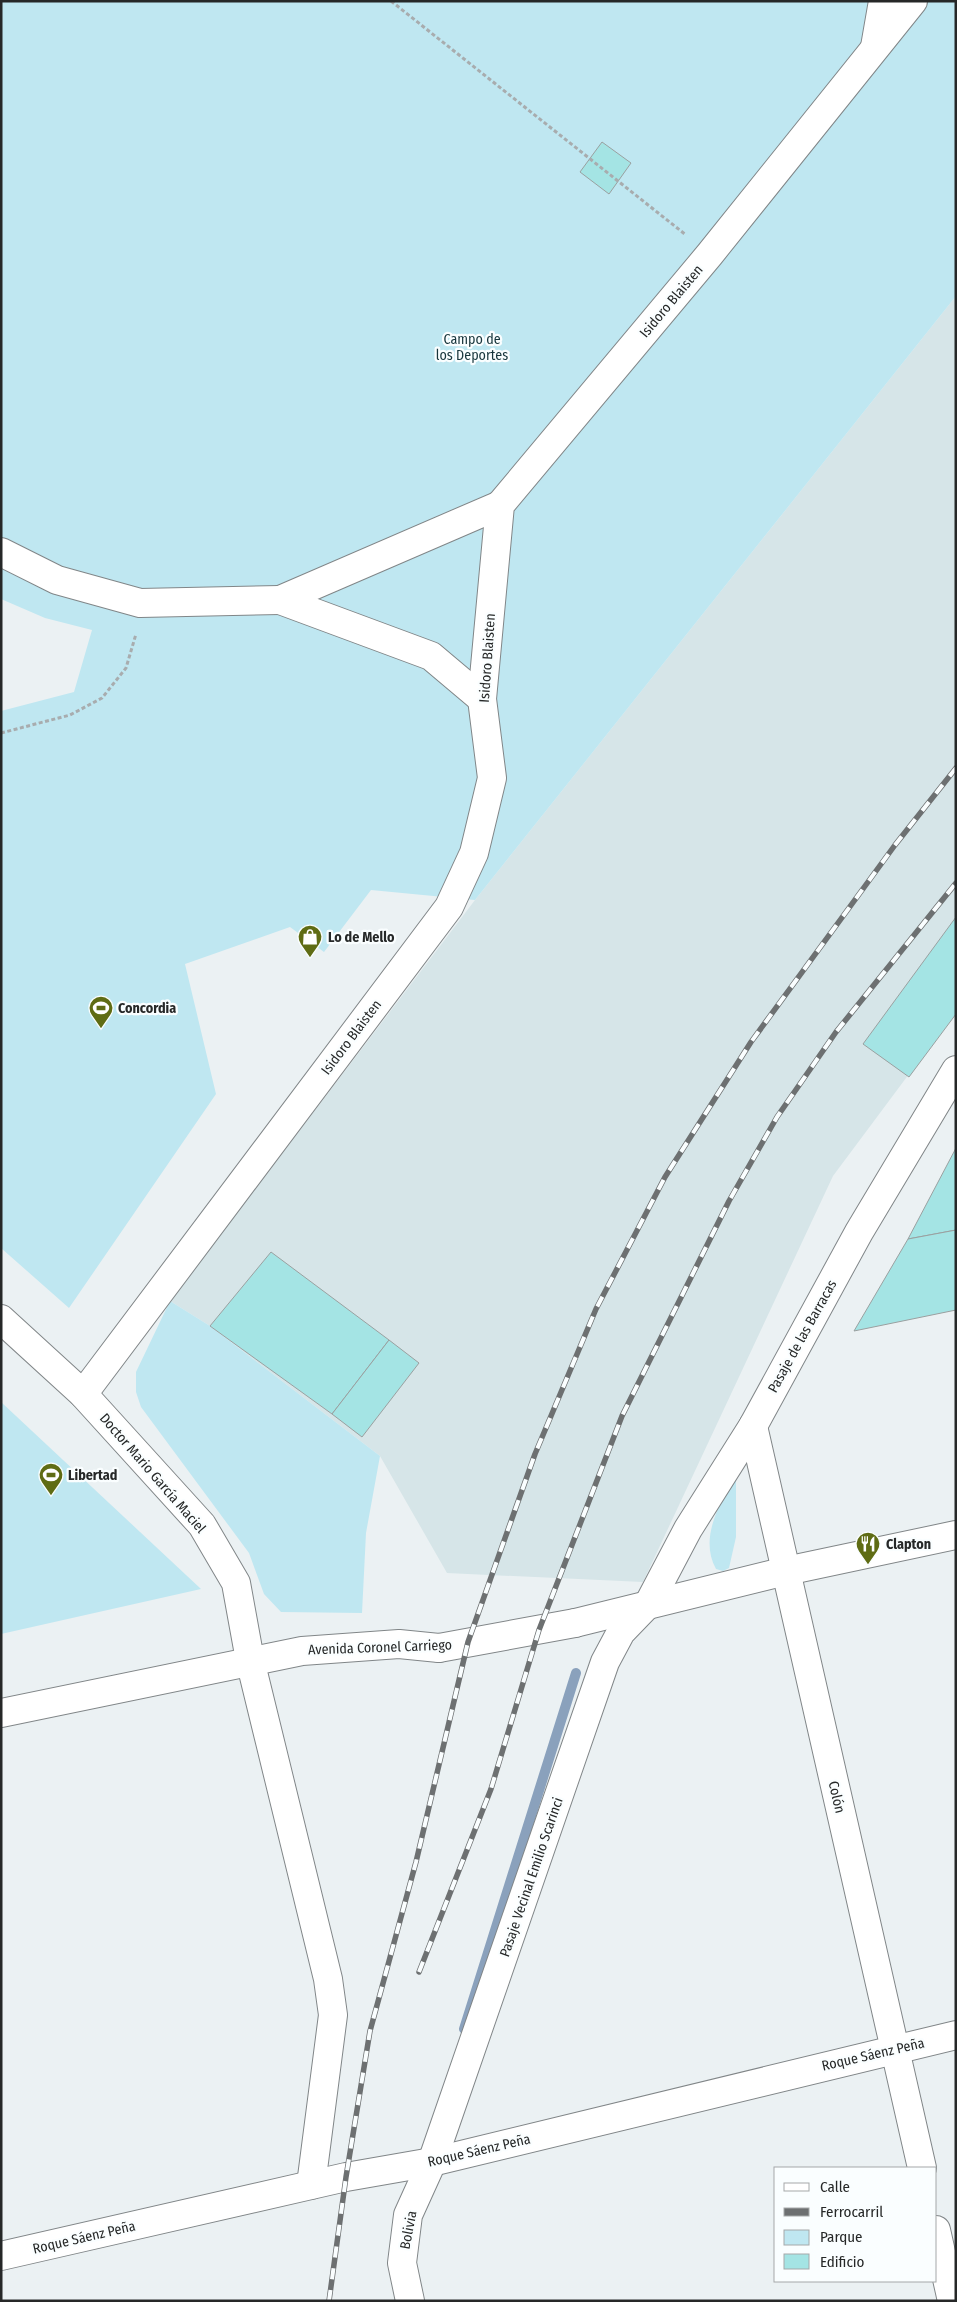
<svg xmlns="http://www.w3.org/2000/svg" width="957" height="2302" font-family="'Fira Sans Condensed',sans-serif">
  <rect width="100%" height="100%" fill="#ebf1f3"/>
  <path fill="#d6e5e8" d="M 956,296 L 956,1011 L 833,1176 L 643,1582 L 447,1573 L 380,1456 L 210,1326 L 170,1301 L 475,900 Z"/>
  <g fill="#bfe7f1">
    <path d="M 1,1 L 956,1 L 956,296 L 475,900 L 371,890 L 324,952 L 290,927 L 185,964 L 216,1094 L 69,1308 L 1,1248 L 1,711 L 74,692 L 92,630 L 45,618 L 1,599 Z"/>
    <path d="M 170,1301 L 210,1326 L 380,1456 L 366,1533 L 362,1613 L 281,1612 L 264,1594 L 249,1553 L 141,1407 L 136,1392 L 136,1372 Z"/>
    <path d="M 1,1402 L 201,1589 L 1,1634 Z"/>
    <path d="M 736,1471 L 736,1537 L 729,1568 L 723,1571 L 716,1569 C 698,1536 722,1502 736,1471 Z"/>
  </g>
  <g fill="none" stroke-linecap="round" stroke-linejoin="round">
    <path stroke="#8aa1bc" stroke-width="10" d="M 464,2029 L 576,1673"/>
  </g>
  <g fill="#a4e4e4" stroke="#9aa0a0">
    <path d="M 602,142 L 631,163 L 609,194 L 580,172 Z"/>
    <path d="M 956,917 L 956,1014 L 909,1077 L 863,1044 Z"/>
    <path d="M 956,1148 L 956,1230 L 908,1239 Z"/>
    <path d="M 956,1230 L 956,1310 L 854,1331 L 908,1239 Z"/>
    <path d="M 271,1252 L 389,1340 L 332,1414 L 210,1326 Z"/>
    <path d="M 389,1340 L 419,1363 L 362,1437 L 332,1414 Z"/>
  </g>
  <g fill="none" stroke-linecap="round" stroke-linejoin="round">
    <defs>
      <g id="street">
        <path d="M 875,47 L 883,1"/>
        <path d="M 1,552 L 57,580 L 140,603 L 280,600"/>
        <path d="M 482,699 L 431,656 L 280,600 L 500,505"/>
        <path d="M 83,1394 L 449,907 L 474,853 L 492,778 L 482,699 L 500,505 L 710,254 L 913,1"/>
        <path d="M 753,1426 L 922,2168"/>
        <path d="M 786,1571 L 956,1535"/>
        <path d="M 439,1648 L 575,1623"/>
        <path d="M 250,1660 L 328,1979 L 333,2015 L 311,2185"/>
        <path d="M 936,2230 L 952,2301"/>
        <path d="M 1,2256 L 346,2177 L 432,2162 L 956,2035"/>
        <path d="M 410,2301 L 402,2263 L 408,2215 L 432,2162 L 605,1662 L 621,1632 L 649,1603 L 688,1529 L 753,1426 L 859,1232 L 956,1070"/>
      </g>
      <g id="secondary">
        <path d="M 1,1319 L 83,1394 L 202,1525 L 236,1583 L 250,1660"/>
        <path d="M 575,1623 L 786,1571"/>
        <path d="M 1,1713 L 302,1651 L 399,1644 L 439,1648"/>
      </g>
    </defs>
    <use href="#street" stroke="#818688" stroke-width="30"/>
    <use href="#secondary" stroke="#818688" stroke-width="30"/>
    <g stroke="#a8acae" stroke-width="3" stroke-dasharray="4 2.5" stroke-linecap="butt">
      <path d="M 391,1 L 686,235"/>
      <path d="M 1,733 L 70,715 L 102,698 L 126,668 L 136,634"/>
    </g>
    <use href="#street" stroke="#fff" stroke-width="28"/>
    <use href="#secondary" stroke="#fff" stroke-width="28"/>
    <defs>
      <g id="rail">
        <path d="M 419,1972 L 491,1789 L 539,1630 L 622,1416 L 729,1201 L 777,1117 L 836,1032 L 956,883"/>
        <path d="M 329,2301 L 346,2177 L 370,2031 L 416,1862 L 468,1642 L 535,1454 L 596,1309 L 665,1177 L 751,1042 L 895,845 L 956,768"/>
      </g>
    </defs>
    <use href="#rail" stroke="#6d7071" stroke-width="5.5"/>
    <use href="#rail" stroke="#fafeff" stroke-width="4" stroke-dasharray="11" stroke-linecap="butt"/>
  </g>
  <defs>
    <symbol id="shop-pin" viewBox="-11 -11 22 30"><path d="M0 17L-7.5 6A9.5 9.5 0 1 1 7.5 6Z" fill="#5f6c14" stroke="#fafeff"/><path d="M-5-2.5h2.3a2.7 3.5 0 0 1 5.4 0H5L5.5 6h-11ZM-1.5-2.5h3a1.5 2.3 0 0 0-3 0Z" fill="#fff"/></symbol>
    <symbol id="stadium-pin" viewBox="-11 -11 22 30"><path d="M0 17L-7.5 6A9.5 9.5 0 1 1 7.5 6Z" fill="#5f6c14" stroke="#fafeff"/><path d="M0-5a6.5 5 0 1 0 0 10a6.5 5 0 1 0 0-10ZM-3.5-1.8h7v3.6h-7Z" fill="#fff"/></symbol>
    <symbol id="restaurant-pin" viewBox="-11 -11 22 30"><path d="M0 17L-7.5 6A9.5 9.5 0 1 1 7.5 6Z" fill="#5f6c14" stroke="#fafeff"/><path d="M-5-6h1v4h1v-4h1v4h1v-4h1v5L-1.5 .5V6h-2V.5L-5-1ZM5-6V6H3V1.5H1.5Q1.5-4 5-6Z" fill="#fff"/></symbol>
  </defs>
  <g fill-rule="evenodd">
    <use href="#shop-pin" x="296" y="923" width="28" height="38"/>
    <use href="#stadium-pin" x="87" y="994" width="28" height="38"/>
    <use href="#stadium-pin" x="37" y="1461" width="28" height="38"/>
    <use href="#restaurant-pin" x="854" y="1530" width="28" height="38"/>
  </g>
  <g text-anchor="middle" stroke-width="4.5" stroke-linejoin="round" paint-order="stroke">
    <g font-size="14" fill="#262828" stroke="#fafeff">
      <text transform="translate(671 301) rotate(-50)" y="5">Isidoro Blaisten</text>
      <text transform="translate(487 658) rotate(-86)" y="5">Isidoro Blaisten</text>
      <text transform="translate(351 1037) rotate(-53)" y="5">Isidoro Blaisten</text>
      <text transform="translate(802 1336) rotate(-61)" y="5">Pasaje de las Barracas</text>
      <text transform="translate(153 1473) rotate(49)" y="5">Doctor Mario García Maciel</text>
      <text transform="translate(380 1647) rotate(-2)" y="5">Avenida Coronel Carriego</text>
      <text transform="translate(837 1797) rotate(77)" y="5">Colón</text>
      <text transform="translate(531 1877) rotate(-71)" y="5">Pasaje Vecinal Emilio Scarinci</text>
      <text transform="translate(873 2054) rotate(-13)" y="5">Roque Sáenz Peña</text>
      <text transform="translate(479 2150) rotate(-13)" y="5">Roque Sáenz Peña</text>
      <text transform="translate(408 2230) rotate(-79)" y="5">Bolivia</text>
      <text transform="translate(84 2237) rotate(-13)" y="5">Roque Sáenz Peña</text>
    </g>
    <g font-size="14" fill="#17353c" stroke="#fafeff">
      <text x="472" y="344">Campo de<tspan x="472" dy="16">los Deportes</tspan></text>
    </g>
    <g font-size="14" font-weight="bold" fill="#262828" stroke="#fafeff" text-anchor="start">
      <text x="328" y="942">Lo de Mello</text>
      <text x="118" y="1013">Concordia</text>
      <text x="68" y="1480">Libertad</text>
      <text x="886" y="1549">Clapton</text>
    </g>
  </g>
  <rect width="957" height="2302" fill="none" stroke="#262828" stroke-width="5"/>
  <rect x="774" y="2167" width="162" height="115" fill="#fafeff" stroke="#a5a8a9"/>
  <rect x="784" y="2183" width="25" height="8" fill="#ffffff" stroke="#a5a8a9"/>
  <text x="820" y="2192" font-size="15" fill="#262828">Calle</text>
  <rect x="784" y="2208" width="25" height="8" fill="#6d7071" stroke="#a5a8a9"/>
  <text x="820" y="2217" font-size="15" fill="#262828">Ferrocarril</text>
  <rect x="784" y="2230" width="25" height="15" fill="#bfe7f1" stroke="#a5a8a9"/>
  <text x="820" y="2242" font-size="15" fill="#262828">Parque</text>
  <rect x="784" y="2254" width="25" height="15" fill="#a4e4e4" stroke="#a5a8a9"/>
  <text x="820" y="2267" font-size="15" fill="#262828">Edificio</text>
</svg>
